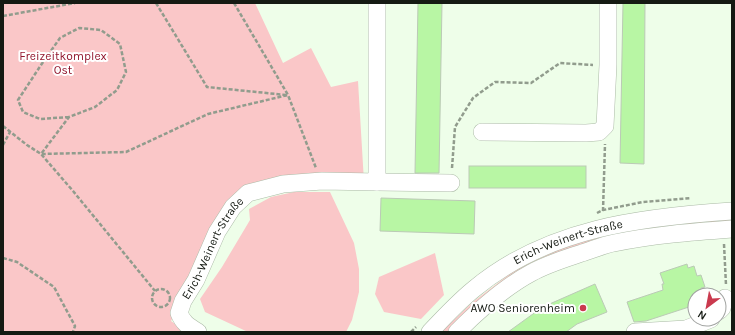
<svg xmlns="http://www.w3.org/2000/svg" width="735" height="335" font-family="Karla,sans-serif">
  <rect width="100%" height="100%" fill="#eefee9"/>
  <g fill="#fac7c8">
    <path d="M 3,3 L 255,3 L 283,63 L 311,48 L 331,87 L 358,81 L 364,182 L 247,193 L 171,321 L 187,332 L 3,332 Z"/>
    <path d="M 294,192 L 330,192 L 354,243 L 359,269 L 359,292 L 352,320 L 346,332 L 248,332 L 205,312 L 200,299 L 222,267 L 250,220 L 249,209 L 271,197 Z"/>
    <path d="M 732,218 L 732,222 L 586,245 L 456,324 L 449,332 L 441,332 L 473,302 L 515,270 L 559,249 L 584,241 L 635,228 Z"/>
    <path d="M 435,253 L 444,295 L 421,319 L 384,312 L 375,294 L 379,277 Z"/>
  </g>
  <g fill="#b8f6a4" stroke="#bbcab6">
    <path d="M 418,3 L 442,3 L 439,173 L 415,173 Z"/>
    <path d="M 623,3 L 645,3 L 644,164 L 620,163 Z"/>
    <rect x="469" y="166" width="117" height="22"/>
    <path d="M 381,198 L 475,201 L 474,234 L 380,231 Z"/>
    <path d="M 687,264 L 688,268 L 694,266 L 697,276 L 701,275 L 705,287 L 701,288 L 703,295 L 695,295 L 695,305 L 646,321 L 634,322 L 627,302 L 663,290 L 662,284 L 664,284 L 660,273 Z"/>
    <path d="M 595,284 L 607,312 L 577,324 L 566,332 L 508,332 L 544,306 L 545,306 Z"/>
  </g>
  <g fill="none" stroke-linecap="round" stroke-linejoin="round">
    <defs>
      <g id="minor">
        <path d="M 482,132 L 586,133 L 599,132 L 605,126 L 608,65 L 608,3"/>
        <path d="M 377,182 L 451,183"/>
        <path d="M 719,311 L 722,308 L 725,298"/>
        <path id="s1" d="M 198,332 C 188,326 183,323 179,313 L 183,301 L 196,280 L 217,232 L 233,207 L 248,193 L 283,184 L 322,181 L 377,182 L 377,3"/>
        <path id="s2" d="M 430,332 C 444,317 458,302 474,289 C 547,228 641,217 732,211"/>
        <path d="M 457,332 C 479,310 503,288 531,273 C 547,264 564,259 582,253 C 592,250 603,245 614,243 C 653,235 692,232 732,229"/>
        <path d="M 635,332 L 686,329 L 711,319"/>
      </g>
    </defs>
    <use href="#minor" stroke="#abbaa6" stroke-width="18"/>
    <g stroke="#919c8d" stroke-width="2.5" stroke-dasharray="4 2" stroke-linecap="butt">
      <path d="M 156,3 L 207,87 L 286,95"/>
      <path d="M 234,3 L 288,95 L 316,168"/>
      <path d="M 3,16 L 75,3"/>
      <path d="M 69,117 L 40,119 L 23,112 L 18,100 L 41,65 L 60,38 L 79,28 L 101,30 L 120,44 L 126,72 L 117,90 L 95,107 L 69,117 L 41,154 L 73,191 L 155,291"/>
      <path d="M 3,126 L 27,145 L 41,154 L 126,152 L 208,114 L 288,95"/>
      <path d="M 3,145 L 10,132"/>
      <path d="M 452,168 L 455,127 L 473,98 L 495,82 L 531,83 L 560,63 L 593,65"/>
      <path d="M 603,211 L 605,144"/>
      <path d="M 597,213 L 603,210 L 643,202 L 691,198"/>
      <path d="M 724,244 L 726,285"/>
      <path d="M 3,258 L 17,262 L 54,287 L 75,326 L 73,332"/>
      <circle cx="161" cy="298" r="9"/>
      <path d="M 411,332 L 416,327"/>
    </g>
    <use href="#minor" stroke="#fff" stroke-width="17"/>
  </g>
  <circle fill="#ca3a4e" stroke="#fff" stroke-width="1.5" cx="583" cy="308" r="4"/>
  <g text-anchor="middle" stroke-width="4" stroke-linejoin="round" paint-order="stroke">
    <g font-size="12" fill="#92182f" stroke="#fff">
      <text x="63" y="60">Freizeitkomplex<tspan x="63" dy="14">Ost</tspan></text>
    </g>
    <g font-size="12" fill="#151a13" stroke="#fff">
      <text dy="4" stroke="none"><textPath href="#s2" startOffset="168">Erich-Weinert-Straße</textPath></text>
      <text dy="4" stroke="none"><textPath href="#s1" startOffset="101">Erich-Weinert-Straße</textPath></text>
    </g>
    <g font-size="12" fill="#151a13" stroke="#fff" text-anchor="end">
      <text x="575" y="312">AWO Seniorenheim</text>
    </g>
  </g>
  <rect width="735" height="335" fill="none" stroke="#151a13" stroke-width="8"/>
  <g transform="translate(707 307) rotate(212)"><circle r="19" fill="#ffffff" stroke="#a1a3a1"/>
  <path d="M0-3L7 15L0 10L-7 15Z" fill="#ca3a4e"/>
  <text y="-6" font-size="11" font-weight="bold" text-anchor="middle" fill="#151a13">N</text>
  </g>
</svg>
